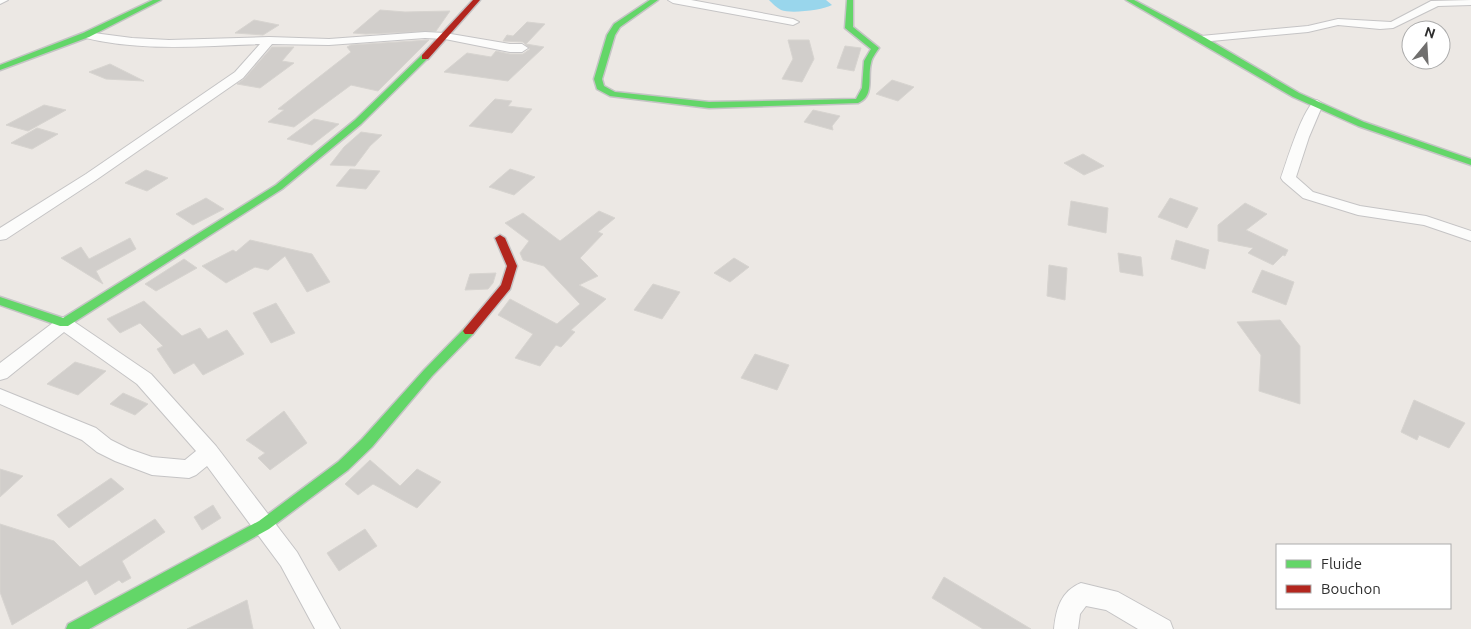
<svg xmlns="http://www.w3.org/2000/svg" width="1471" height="629" font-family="Ubuntu,sans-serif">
  <rect width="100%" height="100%" fill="#ece8e4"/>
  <path fill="#99d6ec" d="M 769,0 L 826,0 L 832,5 C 823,10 791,14 781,10 C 777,8 772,3 769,0 Z"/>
  <g fill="#d1cecb" stroke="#d7d4d0">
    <path d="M 380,10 L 405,12 L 450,11 L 436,31 L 366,34 L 353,33 Z"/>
    <path d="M 254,20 L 279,25 L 263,35 L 235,33 Z"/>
    <path d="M 527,22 L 545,24 L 526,44 L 544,47 L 508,81 L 444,72 L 467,53 L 491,57 L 496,51 L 510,54 L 523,54 L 530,49 L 523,42 L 503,41 L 507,35 L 513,36 Z"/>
    <path d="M 429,40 L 378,91 L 351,85 L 294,127 L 268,122 L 284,110 L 278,109 L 351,52 L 347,47 L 351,45 Z"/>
    <path d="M 788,40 L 809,40 L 814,59 L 802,82 L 782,79 L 793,59 Z"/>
    <path d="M 845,46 L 861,48 L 854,71 L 837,68 Z"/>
    <path d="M 272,47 L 294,47 L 282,61 L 294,63 L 260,88 L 237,84 L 244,79 Z"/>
    <path d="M 110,64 L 144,81 L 106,79 L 89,72 Z"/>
    <path d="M 892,80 L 914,87 L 898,101 L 876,94 Z"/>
    <path d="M 495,99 L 512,101 L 508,106 L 532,109 L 512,133 L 469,126 Z"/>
    <path d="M 44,105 L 66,110 L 28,131 L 6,125 Z"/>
    <path d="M 813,110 L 840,116 L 832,126 L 833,130 L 804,122 Z"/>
    <path d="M 314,119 L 339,124 L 312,145 L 287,139 Z"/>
    <path d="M 37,128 L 58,134 L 32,149 L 11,143 Z"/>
    <path d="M 361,132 L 382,135 L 370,146 L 355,166 L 330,165 L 344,147 Z"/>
    <path d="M 1083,154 L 1104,166 L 1084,175 L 1064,163 Z"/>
    <path d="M 350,169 L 380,171 L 366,189 L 336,186 Z"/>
    <path d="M 510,169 L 535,177 L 514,195 L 489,187 Z"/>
    <path d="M 146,170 L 168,178 L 147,191 L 125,183 Z"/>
    <path d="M 206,198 L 224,209 L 193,225 L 176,214 Z"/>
    <path d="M 1170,198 L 1198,208 L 1187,228 L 1158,217 Z"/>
    <path d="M 1071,201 L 1108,208 L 1106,233 L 1068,225 Z"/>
    <path d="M 1245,203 L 1267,214 L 1246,230 L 1288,250 L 1285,256 L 1283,255 L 1273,265 L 1248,253 L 1253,248 L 1218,241 L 1218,225 Z"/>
    <path d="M 599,211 L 615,218 L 598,232 L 603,234 L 580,258 L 598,276 L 579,285 L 606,299 L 571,330 L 575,332 L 561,347 L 556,345 L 540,366 L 515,358 L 533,334 L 498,315 L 510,299 L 557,324 L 580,304 L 544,266 L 523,260 L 520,253 L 529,241 L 505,223 L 523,213 L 560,241 Z"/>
    <path d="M 130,238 L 136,249 L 96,271 L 103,284 L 61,258 L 81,247 L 89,259 Z"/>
    <path d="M 250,240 L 312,254 L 330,282 L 307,292 L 285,256 L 268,270 L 255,267 L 226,283 L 202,266 L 233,250 L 236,252 Z"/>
    <path d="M 1176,240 L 1209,250 L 1205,269 L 1171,259 Z"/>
    <path d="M 1118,253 L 1141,257 L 1143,276 L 1120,272 Z"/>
    <path d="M 734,258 L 749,267 L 730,282 L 714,273 Z"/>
    <path d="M 184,259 L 197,268 L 156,291 L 145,284 Z"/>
    <path d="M 1049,265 L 1067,268 L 1065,300 L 1047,296 Z"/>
    <path d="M 1262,270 L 1294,282 L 1286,305 L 1252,292 Z"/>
    <path d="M 496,273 L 493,283 L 488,289 L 465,290 L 470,274 Z"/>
    <path d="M 653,284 L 680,292 L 662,319 L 634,310 Z"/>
    <path d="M 144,301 L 182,336 L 200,328 L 208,339 L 227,330 L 244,354 L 203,375 L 194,363 L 174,374 L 157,349 L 163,346 L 140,323 L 120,333 L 107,319 Z"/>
    <path d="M 276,303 L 295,333 L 271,343 L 253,313 Z"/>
    <path d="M 1280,320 L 1300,346 L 1300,404 L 1259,391 L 1261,355 L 1237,322 Z"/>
    <path d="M 755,354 L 789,365 L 777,390 L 741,378 Z"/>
    <path d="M 75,362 L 106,371 L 78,395 L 47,384 Z"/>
    <path d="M 123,393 L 148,404 L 135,415 L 110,404 Z"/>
    <path d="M 1414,400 L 1465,423 L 1449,448 L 1419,435 L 1417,440 L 1401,432 Z"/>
    <path d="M 284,411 L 307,443 L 270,470 L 258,458 L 265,453 L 246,440 Z"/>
    <path d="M 370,460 L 400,486 L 417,469 L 441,482 L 417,508 L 373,484 L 358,495 L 345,484 Z"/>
    <path d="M 0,469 L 23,476 L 0,497 Z"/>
    <path d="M 111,478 L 124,489 L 69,528 L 57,515 Z"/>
    <path d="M 213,505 L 221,518 L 202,530 L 194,517 Z"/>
    <path d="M 155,519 L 165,532 L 122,561 L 131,578 L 122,583 L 119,580 L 95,595 L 87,580 L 12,625 L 0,592 L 0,524 L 54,541 L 80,567 Z"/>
    <path d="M 365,529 L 377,546 L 339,571 L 327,553 Z"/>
    <path d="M 944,577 L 1031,629 L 983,629 L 932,598 Z"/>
    <path d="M 247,600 L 253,629 L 187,629 Z"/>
  </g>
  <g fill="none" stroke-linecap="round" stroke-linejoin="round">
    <defs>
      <g id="street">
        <path d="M 0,0 L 8,0 L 0,4 Z"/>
        <path d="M 668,0 L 691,0 L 793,19 L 799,22 L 793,25 L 673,3 Z"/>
        <path d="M 1471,0 L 1471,5 L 1438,6 L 1393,28 L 1380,29 L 1338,25 L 1308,32 L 1201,42 L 1195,39 L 1201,36 L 1308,26 L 1338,19 L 1391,22 L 1431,1 Z"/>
        <path d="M 86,32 L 132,38 L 169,40 L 269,37 L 329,39 L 425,32 L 445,33 L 510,44 L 522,44 L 528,48 L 522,52 L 510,52 L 445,39 L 425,38 L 329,45 L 272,44 L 243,78 L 96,180 L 6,239 L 0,240 L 0,228 L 86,174 L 235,72 L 260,44 C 201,46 139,52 82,37 L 80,35 Z"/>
        <path d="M 1317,100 L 1323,104 L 1309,137 L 1296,177 L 1313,192 L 1360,206 L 1426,216 L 1471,231 L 1471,241 L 1424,225 L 1358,215 L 1303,198 L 1283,181 L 1281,178 C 1286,164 1304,103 1317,100 Z"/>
        <path d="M 64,317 L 70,319 L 151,374 L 216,446 L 297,552 L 340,629 L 315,629 L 281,566 L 207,466 L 196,475 L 189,478 L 152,475 L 115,461 L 97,452 L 82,440 L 0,404 L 0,389 L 96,428 L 111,440 L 129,449 L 152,457 L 185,460 L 196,451 L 137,384 L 64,332 L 7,378 L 0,380 L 0,363 L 58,319 Z"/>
        <path d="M 1081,583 L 1118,592 L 1170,621 L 1173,629 L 1138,629 L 1106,610 L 1086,606 L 1080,614 L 1078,629 L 1054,629 C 1056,609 1061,591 1081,583 Z"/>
      </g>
      <g id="fast">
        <path d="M 153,0 L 161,0 L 89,37 L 0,70 L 0,65 L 83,33 Z"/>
        <path d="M 650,0 L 658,0 L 620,27 L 615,35 L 602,79 L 604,86 L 615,92 L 709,102 L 856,99 L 862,88 L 864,61 L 871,49 L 845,28 L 847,0 L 853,0 L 853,27 L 879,48 C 876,53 872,57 871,63 C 867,77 875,96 858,103 L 709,108 L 610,96 L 597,89 L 594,79 L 607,35 L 614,24 Z"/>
        <path d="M 1126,0 L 1134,0 L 1204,37 L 1299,93 L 1364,122 L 1471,159 L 1471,165 L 1358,126 L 1293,97 Z"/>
        <path d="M 422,55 L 429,57 L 361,124 L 282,189 L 68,326 L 60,326 L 0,305 L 0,297 L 63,318 L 276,185 L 355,120 Z"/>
        <path d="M 469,327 L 473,328 L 475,331 L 473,334 L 432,376 L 372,447 L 348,470 L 269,529 L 89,629 L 66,629 L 68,624 L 259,521 L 338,462 L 362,439 L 424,370 L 465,328 Z"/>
      </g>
      <g id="jam">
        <path d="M 473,0 L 480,0 L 428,59 L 422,59 L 422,55 Z"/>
        <path d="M 500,235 L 505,238 L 517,266 L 510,289 L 473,334 L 465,334 L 463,331 L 465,328 L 501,285 L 507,266 L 495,238 Z"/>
      </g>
    </defs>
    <use href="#street" stroke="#c5c4c5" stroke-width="2"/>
    <use href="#fast" stroke="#c5c4c5" stroke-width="3"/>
    <use href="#jam" stroke="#c5c4c5" stroke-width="3"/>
    <use href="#street" fill="#fcfcfb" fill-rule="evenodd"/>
    <use href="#fast" fill="#63d668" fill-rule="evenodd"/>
    <use href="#jam" fill="#b3261e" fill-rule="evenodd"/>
  </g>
  <rect x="1276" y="544" width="175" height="65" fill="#ffffff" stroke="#ababab"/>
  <rect x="1286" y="560" width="25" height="8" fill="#63d668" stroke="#ababab"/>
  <text x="1321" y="569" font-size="15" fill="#2e2e2e">Fluide</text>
  <rect x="1286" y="585" width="25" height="8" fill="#b3261e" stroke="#ababab"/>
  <text x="1321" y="594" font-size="15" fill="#2e2e2e">Bouchon</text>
  <g transform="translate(1426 45) rotate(18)"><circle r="24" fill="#ffffff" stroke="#ababab"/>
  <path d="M0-4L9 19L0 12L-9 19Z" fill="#706f6e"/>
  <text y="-8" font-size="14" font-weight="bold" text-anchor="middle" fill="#2e2e2e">N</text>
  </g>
</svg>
